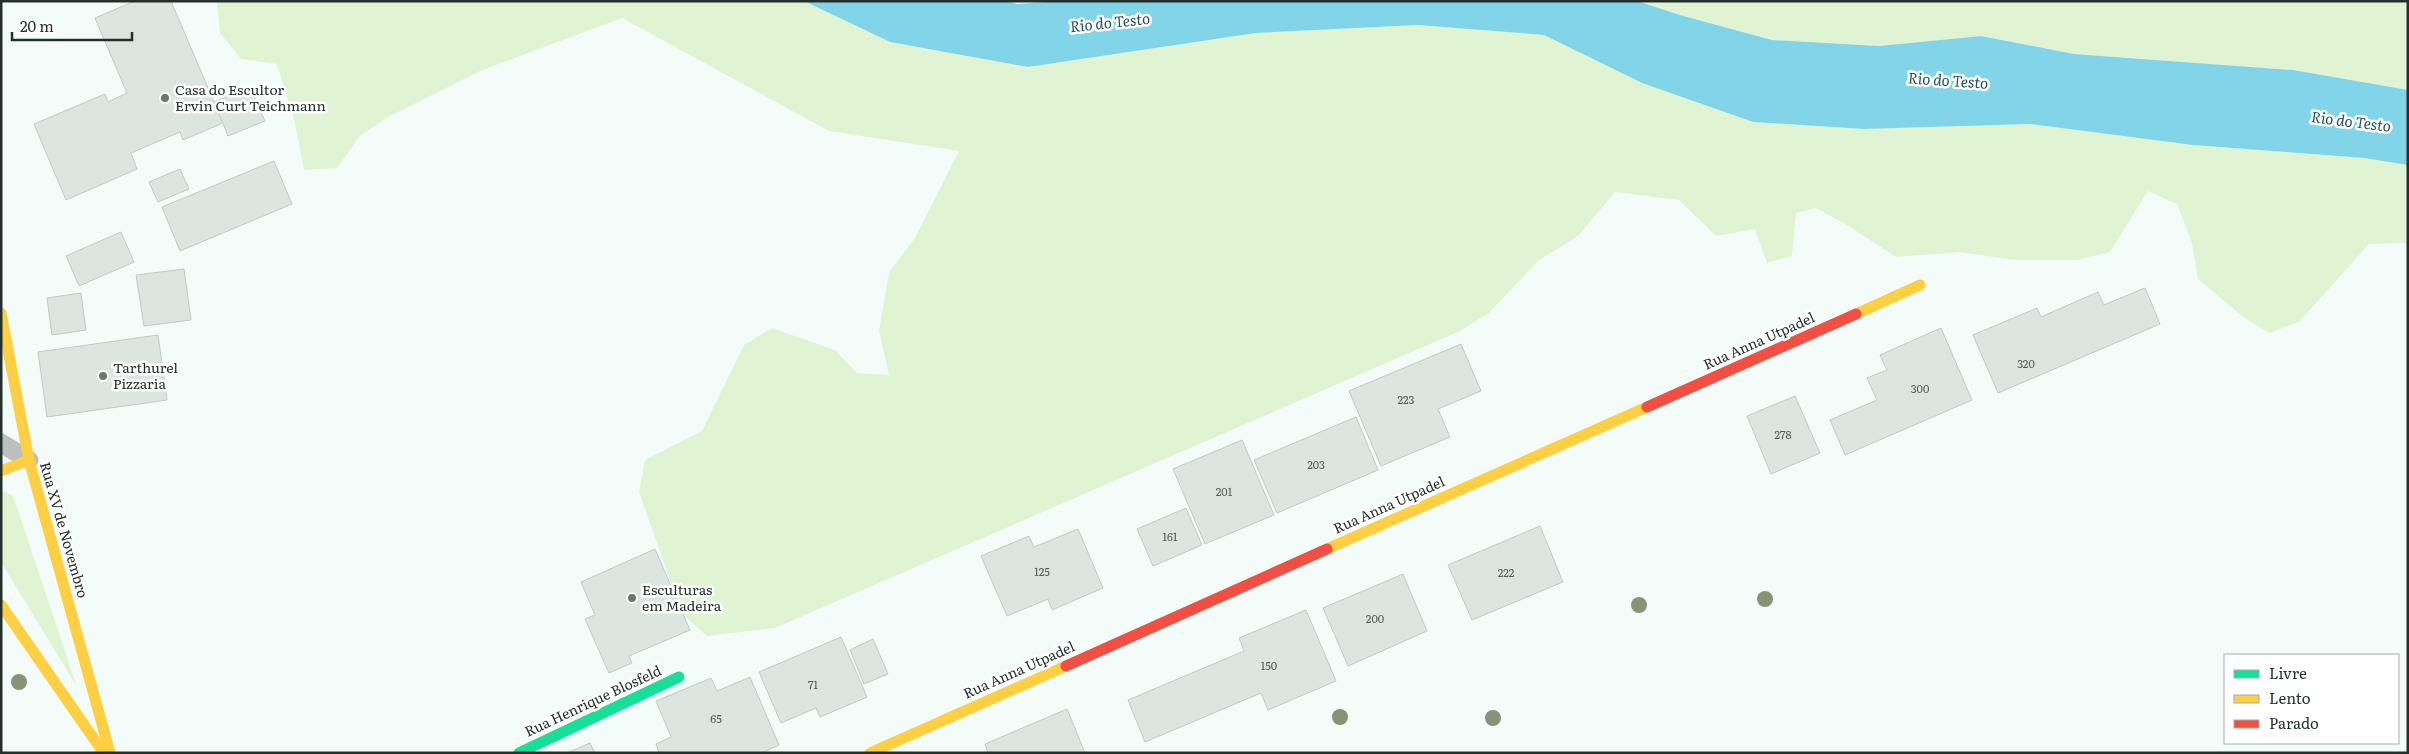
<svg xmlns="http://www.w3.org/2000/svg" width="2409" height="754" font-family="Literata,serif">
  <rect width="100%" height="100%" fill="#f4fcf9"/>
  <g fill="#e0f4d4">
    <path d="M 217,1 L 804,1 L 890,42 L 1028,67 L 1256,33 L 1418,25 L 1544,35 L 1642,83 L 1753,122 L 1864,129 L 2031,124 L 2193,145 L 2364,158 L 2408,165 L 2408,243 L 2369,244 L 2299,322 L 2269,333 L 2242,316 L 2198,279 L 2192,243 L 2177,204 L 2148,191 L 2110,252 L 2077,260 L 2015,260 L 1960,252 L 1896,257 L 1847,225 L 1816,208 L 1796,213 L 1792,256 L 1767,263 L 1755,229 L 1716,236 L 1679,200 L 1615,192 L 1578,236 L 1539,260 L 1489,313 L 1460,331 L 775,628 L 707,636 L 682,614 L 639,492 L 645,460 L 702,431 L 744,345 L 772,328 L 835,350 L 857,373 L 889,375 L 879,331 L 889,272 L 915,238 L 959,151 L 829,131 L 622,18 L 480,71 L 388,117 L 360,136 L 337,168 L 304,170 L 295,123 L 277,64 L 241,59 L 220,33 Z"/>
    <path d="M 1637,1 L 2408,1 L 2408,90 L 2293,70 L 2074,54 L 1981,36 L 1879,46 L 1772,40 L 1680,15 Z"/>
    <path d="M 1,490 L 13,496 L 77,687 L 1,562 Z"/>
  </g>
  <path fill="#82d5e8" d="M 804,1 L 1006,1 L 1017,4 L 1061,1 L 1637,1 L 1680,15 L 1772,40 L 1879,46 L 1981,36 L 2074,54 L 2293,70 L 2408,90 L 2408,165 L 2364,158 L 2193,145 L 2031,124 L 1864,129 L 1753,122 L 1642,83 L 1544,35 L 1418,25 L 1256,33 L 1028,67 L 890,42 Z"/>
  <g fill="#dce5df" stroke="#c1cac5">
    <path d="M 135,1 L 171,1 L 223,123 L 183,140 L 180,132 L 131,153 L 137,169 L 66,200 L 34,124 L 105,94 L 108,102 L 127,93 L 95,18 Z"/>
    <path d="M 250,87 L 265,121 L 228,136 L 214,102 Z"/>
    <path d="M 274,161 L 292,204 L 180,251 L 162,207 Z"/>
    <path d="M 180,169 L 189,189 L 158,202 L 149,182 Z"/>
    <path d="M 121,232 L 134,262 L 79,286 L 66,256 Z"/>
    <path d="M 184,269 L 191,320 L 144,326 L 136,275 Z"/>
    <path d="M 2145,288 L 2160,324 L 1998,393 L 1973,335 L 2037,308 L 2041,317 L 2098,292 L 2104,305 Z"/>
    <path d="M 81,293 L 86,330 L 52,335 L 47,298 Z"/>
    <path d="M 1941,328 L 1972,400 L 1845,455 L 1830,420 L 1877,400 L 1867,378 L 1887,370 L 1880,355 Z"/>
    <path d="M 158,335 L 167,400 L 47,417 L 38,352 Z"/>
    <path d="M 1461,344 L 1481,391 L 1438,409 L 1450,437 L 1381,466 L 1349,391 Z"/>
    <path d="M 1795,396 L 1820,453 L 1771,474 L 1747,416 Z"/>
    <path d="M 1356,417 L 1378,470 L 1277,513 L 1254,460 Z"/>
    <path d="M 1242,440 L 1274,515 L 1205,544 L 1173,469 Z"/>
    <path d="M 1186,508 L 1202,545 L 1153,566 L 1137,529 Z"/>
    <path d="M 1540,526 L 1563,582 L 1472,620 L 1448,565 Z"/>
    <path d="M 1078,529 L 1103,588 L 1052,610 L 1048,599 L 1007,616 L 981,556 L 1029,536 L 1034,547 Z"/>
    <path d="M 655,549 L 690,630 L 629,656 L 632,663 L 609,673 L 585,619 L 595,615 L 581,582 Z"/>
    <path d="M 1403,574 L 1427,631 L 1348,666 L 1323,608 Z"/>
    <path d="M 1306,610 L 1336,681 L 1268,710 L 1261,693 L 1145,742 L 1128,700 L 1244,651 L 1239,638 Z"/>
    <path d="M 841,637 L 867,697 L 820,717 L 816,708 L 781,723 L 759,672 Z"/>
    <path d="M 873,639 L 888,674 L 864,684 L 850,650 Z"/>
    <path d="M 750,677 L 779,745 L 762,753 L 659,753 L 656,744 L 671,737 L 656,701 L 711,678 L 717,691 Z"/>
    <path d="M 1067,709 L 1085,753 L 988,753 L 985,744 Z"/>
    <path d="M 590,743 L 595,753 L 567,753 Z"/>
  </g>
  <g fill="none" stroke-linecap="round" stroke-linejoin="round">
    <path stroke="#b9c0bf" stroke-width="19" d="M 1,443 L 29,460"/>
    <path stroke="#16e098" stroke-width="11" d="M 519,753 L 679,677"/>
    <g stroke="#ffcf43" stroke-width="11">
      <path d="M 1,313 L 29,460 L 110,753"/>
      <path d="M 1856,314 L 1920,285"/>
      <path d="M 1,471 L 29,460"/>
      <path d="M 1327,549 L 1647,407"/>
      <path d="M 1,605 L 103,752"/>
      <path d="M 870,753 L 1066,666"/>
    </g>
    <g stroke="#f24e42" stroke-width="11">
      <path d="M 1647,407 L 1856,314"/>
      <path d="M 1066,666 L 1327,549"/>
    </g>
  </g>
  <g fill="#849474">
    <circle cx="1765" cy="599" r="8"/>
    <circle cx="1639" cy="605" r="8"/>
    <circle cx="19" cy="682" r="8"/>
    <circle cx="1340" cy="717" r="8"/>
    <circle cx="1493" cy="718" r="8"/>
  </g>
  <g fill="#6c7774" stroke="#fff" stroke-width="2">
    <circle cx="165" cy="98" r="5"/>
    <circle cx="103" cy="376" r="5"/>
    <circle cx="632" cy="598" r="5"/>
  </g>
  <g text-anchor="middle" stroke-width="5" stroke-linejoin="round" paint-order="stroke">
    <g font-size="11" fill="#525e5a">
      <text x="2026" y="368">320</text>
      <text x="1920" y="393">300</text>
      <text x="1406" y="404">223</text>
      <text x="1783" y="439">278</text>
      <text x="1316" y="469">203</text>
      <text x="1224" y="496">201</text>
      <text x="1170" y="541">161</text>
      <text x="1042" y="576">125</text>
      <text x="1506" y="577">222</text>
      <text x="1375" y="623">200</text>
      <text x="1269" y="670">150</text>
      <text x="813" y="689">71</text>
      <text x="716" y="723">65</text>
    </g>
    <g font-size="14" fill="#23302c" stroke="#fff" text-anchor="start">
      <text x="175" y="95">Casa do Escultor<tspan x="175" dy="16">Ervin Curt Teichmann</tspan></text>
      <text x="113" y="373">Tarthurel<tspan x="113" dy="16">Pizzaria</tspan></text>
      <text x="642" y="595">Esculturas<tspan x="642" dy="16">em Madeira</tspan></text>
    </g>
    <g font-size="14" fill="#23302c" stroke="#fff">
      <text transform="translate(1759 341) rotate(-24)" y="5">Rua Anna Utpadel</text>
      <text transform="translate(1389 505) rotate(-24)" y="5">Rua Anna Utpadel</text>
      <text transform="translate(64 530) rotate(74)" y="5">Rua XV de Novembro</text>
      <text transform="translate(1019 670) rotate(-24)" y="5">Rua Anna Utpadel</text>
      <text transform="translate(593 701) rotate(-25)" y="5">Rua Henrique Blosfeld</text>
    </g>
    <g font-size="15" font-style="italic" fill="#1f505c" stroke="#fff">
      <text transform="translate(1110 23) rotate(-6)" y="5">Rio do Testo</text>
      <text transform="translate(1948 81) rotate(4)" y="5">Rio do Testo</text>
      <text transform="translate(2351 122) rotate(7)" y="5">Rio do Testo</text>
    </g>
  </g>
  <rect width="2409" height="754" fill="none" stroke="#23302c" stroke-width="5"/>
  <rect x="2224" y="654" width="175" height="90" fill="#ffffff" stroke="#a7acab"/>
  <rect x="2234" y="670" width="25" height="8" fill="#16e098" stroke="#a7acab"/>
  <text x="2269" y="679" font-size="15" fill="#23302c">Livre</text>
  <rect x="2234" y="695" width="25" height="8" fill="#ffcf43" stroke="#a7acab"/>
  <text x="2269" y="704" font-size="15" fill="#23302c">Lento</text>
  <rect x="2234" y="720" width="25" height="8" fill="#f24e42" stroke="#a7acab"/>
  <text x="2269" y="729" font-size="15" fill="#23302c">Parado</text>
  <path d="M12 32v8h120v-8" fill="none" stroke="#23302c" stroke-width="2.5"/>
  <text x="20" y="32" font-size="15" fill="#23302c" stroke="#ffffff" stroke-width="4" paint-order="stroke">20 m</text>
</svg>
